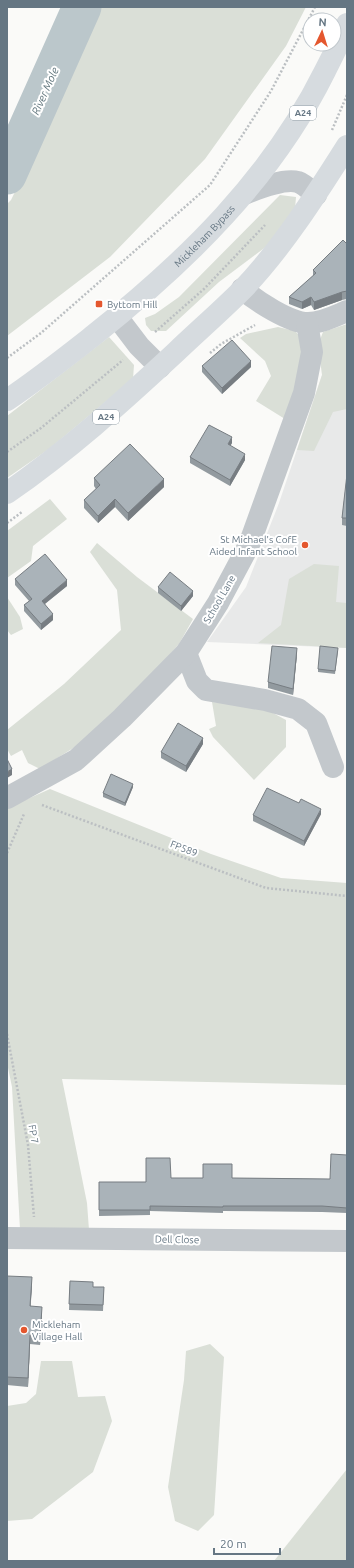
<svg xmlns="http://www.w3.org/2000/svg" width="354" height="1568" font-family="Ubuntu,sans-serif">
  <rect width="100%" height="100%" fill="#fafaf8"/>
  <path fill="#e8e9e9" d="M 322,375 L 347,376 L 347,648 L 207,642 L 246,587 L 279,503 Z"/>
  <g fill="#dadfd7">
    <path d="M 95,7 L 306,7 L 286,46 L 205,159 L 110,257 L 7,336 L 7,204 L 11,200 L 40,141 Z"/>
    <path d="M 280,195 L 296,197 L 295,209 L 267,246 L 219,282 L 166,331 L 151,331 L 146,325 L 145,318 L 155,314 L 179,297 Z"/>
    <path d="M 347,324 L 347,409 L 333,412 L 314,451 L 297,450 L 322,375 L 318,345 L 323,332 Z"/>
    <path d="M 278,327 L 295,331 L 304,341 L 302,372 L 285,419 L 256,401 L 271,376 L 265,361 L 240,338 L 246,334 Z"/>
    <path d="M 109,337 L 134,365 L 133,379 L 49,449 L 7,478 L 7,416 Z"/>
    <path d="M 50,499 L 67,519 L 33,546 L 31,561 L 7,578 L 7,531 Z"/>
    <path d="M 97,543 L 137,577 L 193,619 L 179,644 L 130,700 L 78,745 L 40,769 L 28,763 L 22,750 L 11,756 L 7,749 L 7,730 L 64,684 L 121,630 L 117,590 L 90,552 Z"/>
    <path d="M 314,564 L 339,566 L 336,602 L 347,603 L 347,648 L 258,643 L 281,625 L 289,579 Z"/>
    <path d="M 7,597 L 20,617 L 23,629 L 11,635 L 7,630 Z"/>
    <path d="M 212,702 L 260,706 L 286,720 L 286,747 L 254,780 L 213,737 L 209,729 L 216,726 Z"/>
    <path d="M 50,789 L 211,854 L 281,878 L 347,883 L 347,1085 L 62,1079 L 87,1203 L 89,1230 L 20,1229 L 12,1087 L 7,1063 L 7,808 Z"/>
    <path d="M 210,1344 L 224,1357 L 214,1515 L 198,1531 L 175,1521 L 168,1487 L 184,1380 L 186,1351 Z"/>
    <path d="M 41,1361 L 72,1361 L 78,1397 L 105,1396 L 112,1421 L 93,1472 L 32,1519 L 7,1521 L 7,1406 L 26,1403 L 36,1394 Z"/>
    <path d="M 347,1469 L 347,1561 L 274,1561 Z"/>
  </g>
  <g fill="none" stroke-linecap="round" stroke-linejoin="round">
    <path stroke="#bbc7cb" stroke-width="39" d="M 7,175 L 82,7"/>
    <g stroke="#bbbfc2" stroke-width="2.5" stroke-dasharray="2 2" stroke-linecap="butt">
      <path d="M 332,130 L 347,95"/>
      <path d="M 155,332 L 204,289 L 265,225"/>
      <path d="M 210,353 L 221,344 L 255,325"/>
      <path d="M 7,358 L 41,333 L 210,185 L 271,91 L 315,7"/>
      <path d="M 7,452 L 41,428 L 123,360"/>
      <path d="M 7,523 L 22,512"/>
      <path d="M 42,805 L 266,888 L 347,896"/>
      <path d="M 7,853 L 24,814"/>
      <path d="M 7,1034 L 28,1145 L 34,1217"/>
    </g>
    <g stroke="#c3c8cc" stroke-width="22">
      <path d="M 244,194 C 257,189 284,178 298,182 C 304,184 311,191 316,195"/>
      <path d="M 242,289 C 256,301 290,323 308,323 C 322,323 335,316 347,311"/>
      <path d="M 117,317 L 139,346 L 160,367"/>
      <path d="M 186,653 L 197,681 L 206,690 L 265,700 L 298,709 L 316,723 L 333,767"/>
      <path d="M 7,798 L 76,760 L 122,718 L 186,653 L 218,603 L 249,545 L 304,393 L 312,352 L 307,323"/>
      <path d="M 7,1238 L 347,1241"/>
    </g>
    <g stroke="#d6dbdf" stroke-width="22">
      <path id="s1" d="M 7,400 C 37,380 66,357 94,335 C 187,261 272,178 325,71 C 333,55 341,40 347,24"/>
      <path d="M 7,493 C 69,450 121,403 176,352 C 198,331 221,311 242,290 C 283,247 316,195 347,146"/>
    </g>
  </g>
  <g fill="#929a9f">
    <path d="M 347,244 L 347,299 L 342,300 L 314,310 L 311,305 L 302,309 L 289,304 L 289,297 L 313,276 L 313,270 Z"/>
    <path d="M 202,366 L 251,367 L 222,394 L 202,372 Z"/>
    <path d="M 232,443 L 230,446 L 245,460 L 230,486 L 190,463 L 190,457 Z"/>
    <path d="M 347,474 L 347,526 L 342,525 L 342,518 Z"/>
    <path d="M 94,478 L 164,487 L 128,521 L 115,507 L 98,523 L 84,508 L 84,500 L 96,489 L 94,486 Z"/>
    <path d="M 15,579 L 67,586 L 45,604 L 53,620 L 41,630 L 24,611 L 24,605 L 29,601 L 15,585 Z"/>
    <path d="M 158,587 L 193,596 L 181,611 L 158,593 Z"/>
    <path d="M 338,651 L 335,674 L 318,672 L 318,669 Z"/>
    <path d="M 297,654 L 293,695 L 268,688 L 268,682 Z"/>
    <path d="M 203,744 L 186,772 L 161,758 L 161,752 Z"/>
    <path d="M 133,787 L 125,806 L 103,797 L 103,793 Z"/>
    <path d="M 299,803 L 321,814 L 304,846 L 253,821 L 253,815 Z"/>
    <path d="M 347,1155 L 347,1213 L 322,1212 L 223,1211 L 223,1213 L 150,1211 L 150,1215 L 99,1216 L 99,1182 L 146,1182 L 171,1178 L 232,1178 L 330,1179 Z"/>
    <path d="M 7,1276 L 32,1286 L 30,1306 L 42,1315 L 40,1345 L 30,1344 L 28,1387 L 7,1385 Z"/>
    <path d="M 70,1281 L 93,1287 L 104,1287 L 103,1311 L 69,1310 Z"/>
  </g>
  <g fill="#777d82">
    <path d="M 342,292 L 342,300 L 314,310 L 314,302 Z"/>
    <path d="M 311,297 L 311,305 L 302,309 L 302,302 Z"/>
    <path d="M 251,361 L 251,367 L 222,394 L 222,388 Z"/>
    <path d="M 232,437 L 232,443 L 228,450 L 228,444 Z"/>
    <path d="M 245,454 L 245,460 L 230,486 L 230,480 Z"/>
    <path d="M 164,479 L 164,487 L 128,521 L 128,513 Z"/>
    <path d="M 115,499 L 115,507 L 98,523 L 98,516 Z"/>
    <path d="M 67,580 L 67,586 L 42,606 L 42,601 Z"/>
    <path d="M 193,591 L 193,596 L 181,611 L 181,606 Z"/>
    <path d="M 53,614 L 53,620 L 41,630 L 41,624 Z"/>
    <path d="M 297,648 L 297,654 L 293,695 L 293,689 Z"/>
    <path d="M 203,738 L 203,744 L 186,772 L 186,766 Z"/>
    <path d="M 12,769 L 12,775 L 7,778 L 7,772 Z"/>
    <path d="M 133,784 L 133,787 L 125,806 L 125,803 Z"/>
    <path d="M 321,809 L 321,814 L 304,846 L 304,841 Z"/>
    <path d="M 32,1277 L 32,1286 L 30,1315 L 30,1306 Z"/>
    <path d="M 42,1307 L 42,1315 L 40,1345 L 40,1336 Z"/>
    <path d="M 30,1335 L 30,1344 L 28,1387 L 28,1378 Z"/>
  </g>
  <g fill="#aab3b9" stroke="#777d82">
    <path d="M 343,240 L 347,244 L 347,291 L 342,292 L 314,302 L 311,297 L 302,302 L 289,297 L 316,273 L 313,270 Z"/>
    <path d="M 232,340 L 251,361 L 222,388 L 202,366 Z"/>
    <path d="M 209,425 L 232,437 L 228,444 L 245,454 L 230,480 L 190,457 Z"/>
    <path d="M 130,444 L 164,479 L 128,513 L 115,499 L 98,516 L 84,500 L 100,485 L 94,478 Z"/>
    <path d="M 347,474 L 347,518 L 342,518 Z"/>
    <path d="M 45,554 L 67,580 L 42,601 L 53,614 L 41,624 L 24,605 L 32,599 L 15,579 Z"/>
    <path d="M 170,572 L 193,591 L 181,606 L 158,587 Z"/>
    <path d="M 272,646 L 297,648 L 293,689 L 268,682 Z"/>
    <path d="M 320,646 L 338,648 L 335,671 L 318,669 Z"/>
    <path d="M 178,723 L 203,738 L 186,766 L 161,752 Z"/>
    <path d="M 7,759 L 12,769 L 7,772 Z"/>
    <path d="M 111,774 L 133,784 L 125,803 L 103,793 Z"/>
    <path d="M 267,788 L 299,803 L 301,799 L 321,809 L 304,841 L 253,815 Z"/>
    <path d="M 331,1154 L 347,1155 L 347,1208 L 322,1206 L 223,1206 L 223,1207 L 150,1206 L 150,1210 L 99,1210 L 99,1182 L 146,1182 L 146,1158 L 170,1158 L 171,1178 L 203,1178 L 203,1164 L 232,1164 L 232,1178 L 330,1179 Z"/>
    <path d="M 7,1276 L 32,1277 L 30,1306 L 42,1307 L 40,1336 L 30,1335 L 28,1378 L 7,1377 Z"/>
    <path d="M 70,1281 L 93,1282 L 93,1287 L 104,1287 L 103,1305 L 69,1304 Z"/>
  </g>
  <g fill="#e4572e" stroke="#fff" stroke-width="1.5">
    <rect x="95" y="300" width="8" height="8" rx="2"/>
    <circle cx="305" cy="545" r="4"/>
    <circle cx="24" cy="1330" r="4"/>
  </g>
  <g text-anchor="middle" stroke-width="4" stroke-linejoin="round" paint-order="stroke">
    <g fill="#fff" stroke="#939fa8" stroke-width="1">
      <rect x="290" y="106" width="26" height="14" rx="3"/>
      <rect x="93" y="410" width="26" height="14" rx="3"/>
    </g>
    <g font-size="9" font-weight="bold" fill="#657683">
      <text x="303" y="116">A24</text>
      <text x="106" y="420">A24</text>
    </g>
    <g font-size="10" fill="#657683" stroke="#fff">
      <text dy="4" stroke="none"><textPath href="#s1" startOffset="257">Mickleham Bypass</textPath></text>
      <text transform="translate(219 599) rotate(-60)" y="4">School Lane</text>
      <text transform="translate(184 848) rotate(21)" y="4">FP589</text>
      <text transform="translate(34 1134) rotate(80)" y="4">FP 7</text>
      <text transform="translate(177 1239) rotate(1)" y="4">Dell Close</text>
    </g>
    <g font-size="10" fill="#657683" stroke="#fff" text-anchor="start">
      <text x="107" y="308">Byttom Hill</text>
      <text x="297" y="543" text-anchor="end">St Michael's CofE<tspan x="297" dy="12">Aided Infant School</tspan></text>
      <text x="32" y="1328">Mickleham<tspan x="32" dy="12">Village Hall</tspan></text>
    </g>
    <g font-size="11" font-style="italic" fill="#60757c" stroke="#fff">
      <text transform="translate(45 91) rotate(-66)" y="4">River Mole</text>
    </g>
  </g>
  <rect width="354" height="1568" fill="none" stroke="#657683" stroke-width="16"/>
  <g transform="translate(322 32) rotate(4)"><circle r="19" fill="#ffffff" stroke="#c1c8cd"/>
  <path d="M0-3L7 15L0 10L-7 15Z" fill="#e4572e"/>
  <text y="-6" font-size="11" font-weight="bold" text-anchor="middle" fill="#657683">N</text>
  </g>
  <path d="M214 1548v6h66v-6" fill="none" stroke="#657683" stroke-width="2"/>
  <text x="220" y="1548" font-size="12" fill="#657683" stroke="#ffffff" stroke-width="3" paint-order="stroke">20 m</text>
</svg>
